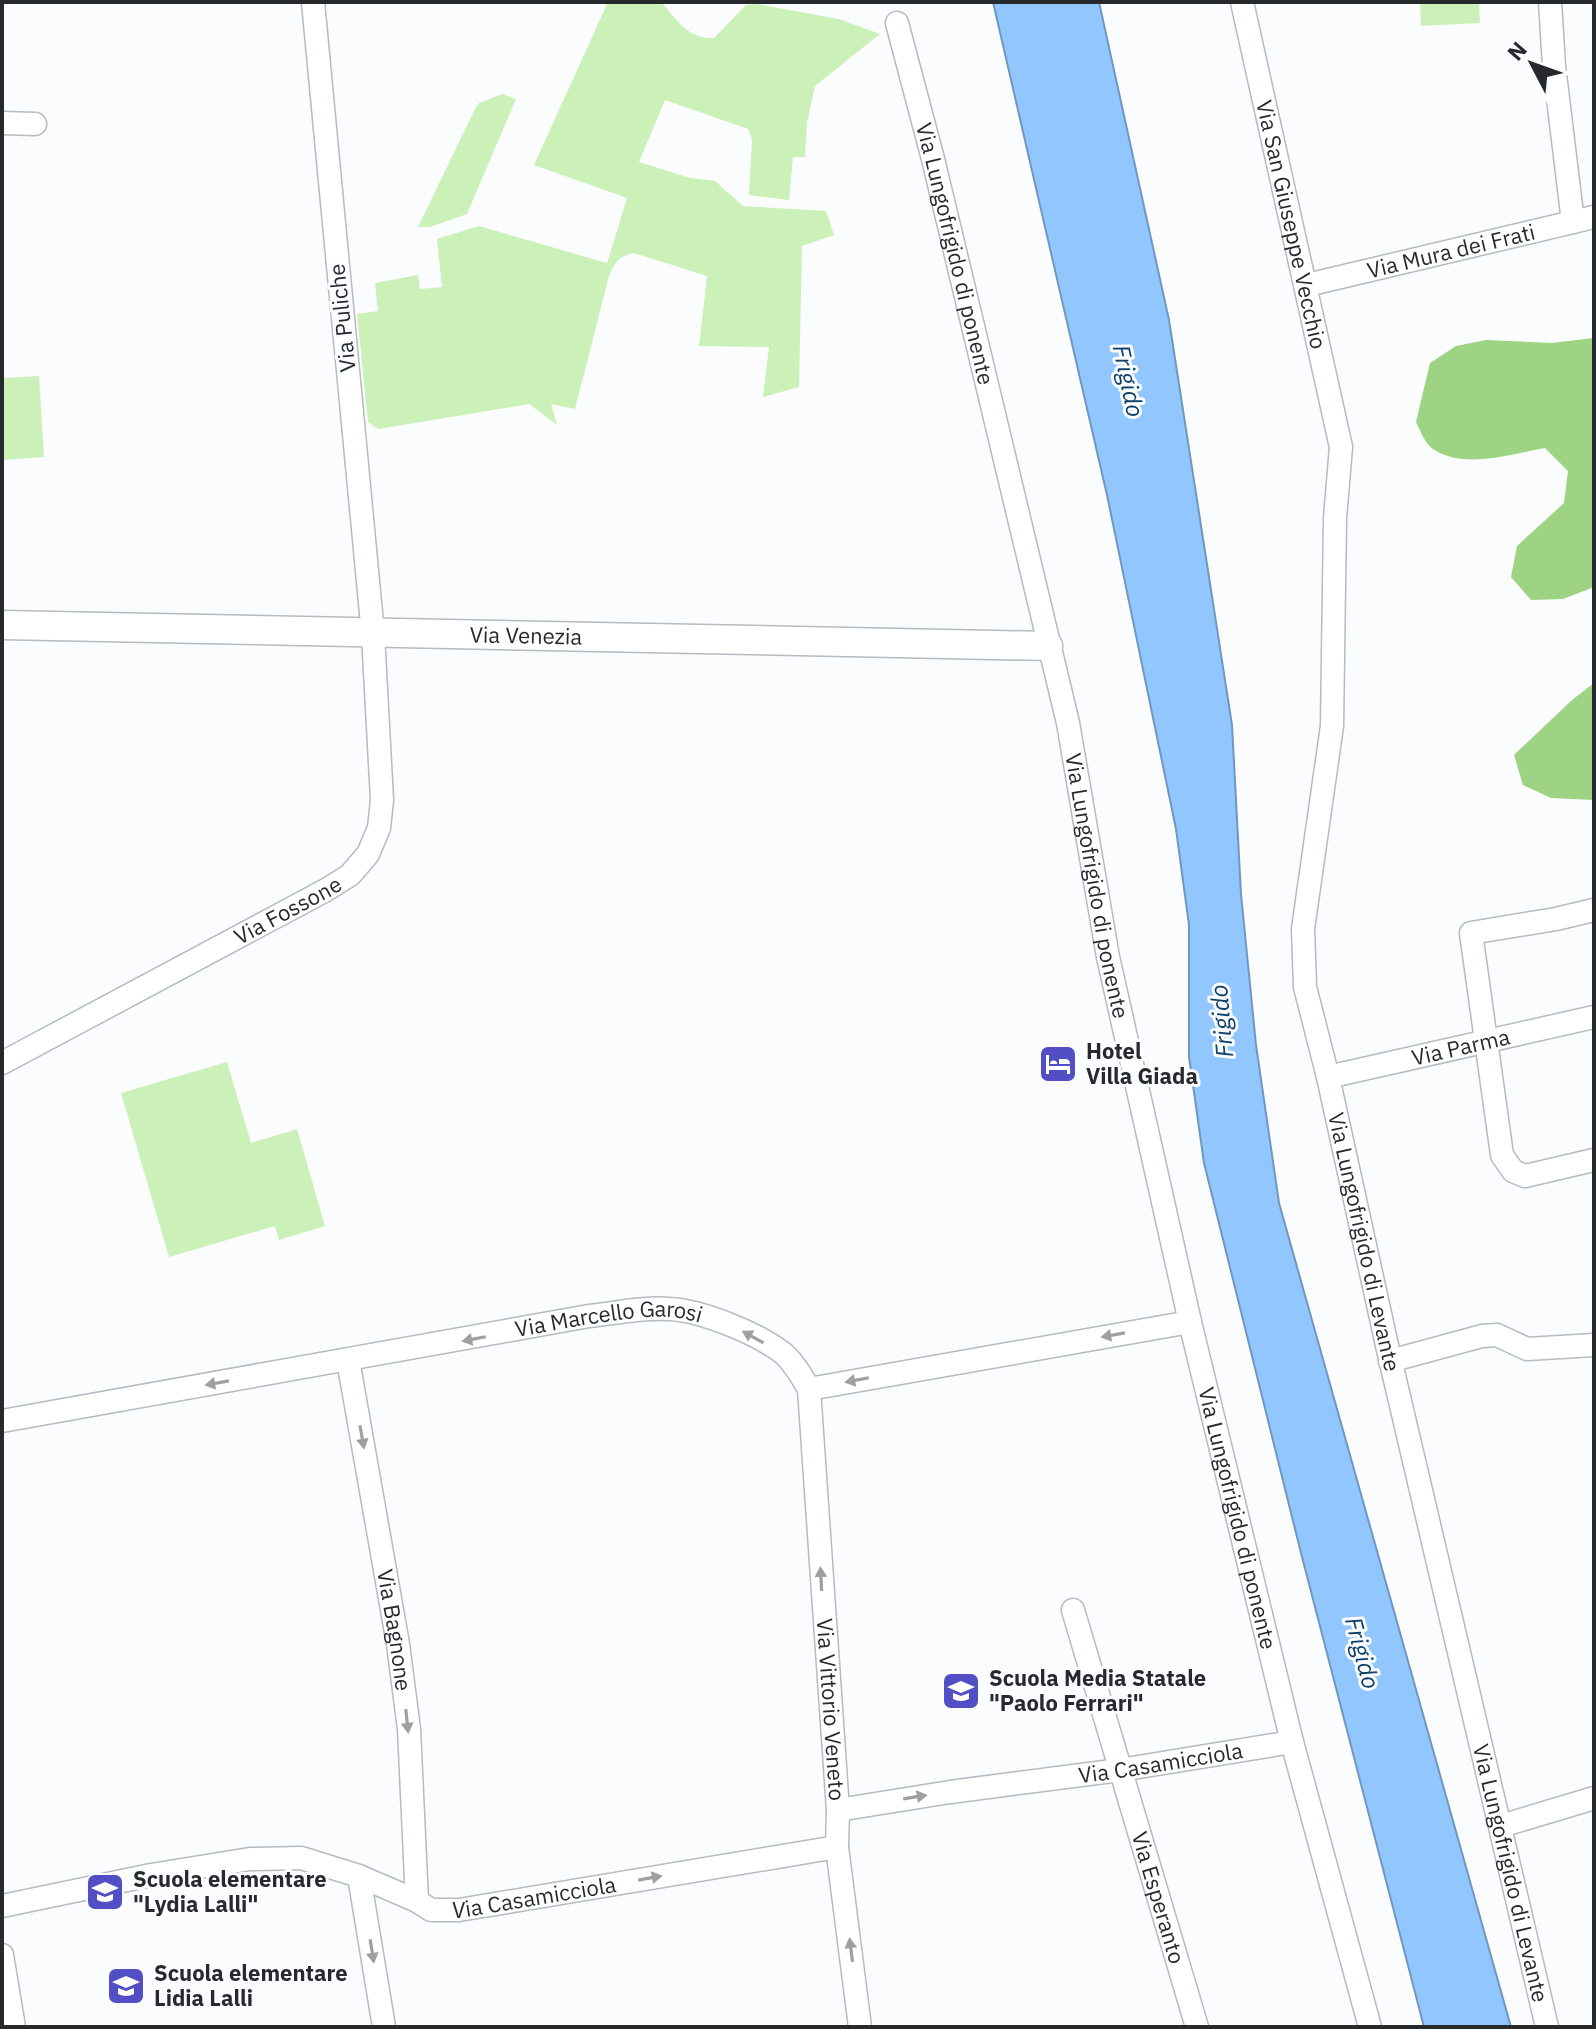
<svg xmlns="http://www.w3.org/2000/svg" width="1596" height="2029" font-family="'IBM Plex Sans',sans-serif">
  <rect width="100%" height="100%" fill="#fafcfd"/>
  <g fill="#cbf1b9">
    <path d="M 608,2 L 661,2 C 678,20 687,39 714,38 L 746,5 L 757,4 L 839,19 L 880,34 L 815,86 L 807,123 L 805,157 L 793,157 L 789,200 L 749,195 L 752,140 L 748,129 L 665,100 L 639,162 L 690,178 L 715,181 L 743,206 L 826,211 L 834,235 L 802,246 L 799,387 L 763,397 L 769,347 L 699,346 L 707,276 L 634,253 C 619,256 615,262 609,276 L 575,409 L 551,404 L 557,425 L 529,404 L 378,429 L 368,422 L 357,314 L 378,311 L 375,283 L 418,275 L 420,289 L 442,287 L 437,239 L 479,226 L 607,263 L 627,198 L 534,165 Z"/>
    <path d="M 1420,2 L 1479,2 L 1480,23 L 1421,26 Z"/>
    <path d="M 502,94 L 516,99 L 467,214 L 430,227 L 418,227 L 475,109 L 479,103 Z"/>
    <path d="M 39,376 L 44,457 L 2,460 L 2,378 Z"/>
    <path d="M 227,1062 L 251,1143 L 297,1129 L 325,1226 L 279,1240 L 275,1226 L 169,1257 L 121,1093 Z"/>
  </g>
  <g fill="#9dd383">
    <path d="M 1594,338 L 1594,587 L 1563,599 L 1531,600 L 1511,577 L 1517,546 L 1564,503 L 1568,471 L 1545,448 C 1510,454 1465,470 1433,449 C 1425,444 1420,430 1416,422 L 1430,363 L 1456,346 L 1486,340 L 1551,343 Z"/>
    <path d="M 1594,683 L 1594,800 L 1551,798 L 1523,785 L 1514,755 L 1572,700 Z"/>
  </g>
  <path fill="#91c6fe" stroke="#7197bf" stroke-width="2" d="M 993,2 L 1099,2 L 1169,320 L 1232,725 L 1241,894 L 1256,1045 L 1279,1203 L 1511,2027 L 1424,2027 L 1301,1553 L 1204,1163 L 1189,1057 L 1189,925 L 1176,829 L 1107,495 Z"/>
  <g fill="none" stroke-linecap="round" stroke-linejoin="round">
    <defs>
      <g id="minor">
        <path id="s1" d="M 1242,2 L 1341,447 L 1335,518 L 1332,726 L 1303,929 L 1305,987 L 1328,1077 L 1388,1350 L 1547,2027"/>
        <path d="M 1550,2 L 1554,66 L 1573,222"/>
        <path id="s2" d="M 897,23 L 933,159 L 1068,723 L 1108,957 L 1190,1322 L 1292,1742 L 1370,2027"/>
        <path d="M 2,123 L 35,124"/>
        <path id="s3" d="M 1307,285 L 1594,217"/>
        <path d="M 1594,910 L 1556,919 L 1471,933 L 1502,1155 L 1513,1171 L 1525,1176 L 1594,1160"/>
        <path id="s4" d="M 2,1063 L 326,890 L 350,875 L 368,854 L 379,828 L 382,800 L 373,634 L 313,2"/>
        <path id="s5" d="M 1328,1077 L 1594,1017"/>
        <path id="s6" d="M 348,1360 L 398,1644 L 409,1729 L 417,1901"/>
        <path d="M 1390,1361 L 1482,1336 L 1497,1335 L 1527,1349 L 1594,1345"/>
        <path d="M 809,1389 L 1190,1322"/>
        <path id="s7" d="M 2,1421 L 589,1316 C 616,1313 643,1307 669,1309 C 701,1310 759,1334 784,1354 C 795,1364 802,1377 809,1389 L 838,1810 L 837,1847 L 860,2027"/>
        <path id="s8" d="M 1073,1610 L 1197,2027"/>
        <path id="s9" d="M 838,1810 L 950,1792 L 1120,1770 L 1292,1742"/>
        <path d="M 1501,1826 L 1594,1798"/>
        <path d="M 359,1876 L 384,2027"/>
        <path id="s10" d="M 2,1906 L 151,1875 L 250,1859 L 301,1858 L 359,1876 L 417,1901 L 431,1910 L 459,1910 L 837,1847"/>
        <path d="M 2,1955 L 14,2027"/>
      </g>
      <g id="tertiary">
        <path id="s11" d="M 2,625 L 1048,646"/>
      </g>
    </defs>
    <use href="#minor" stroke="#b4bbc2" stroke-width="25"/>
    <use href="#tertiary" stroke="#b4bbc2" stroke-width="31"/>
    <use href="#minor" stroke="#fff" stroke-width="22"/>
    <use href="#tertiary" stroke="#fff" stroke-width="28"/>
  </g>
  <defs><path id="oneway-solid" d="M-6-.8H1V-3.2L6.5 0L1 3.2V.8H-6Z" transform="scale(2)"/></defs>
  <g fill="#9e9fa0">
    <use href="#oneway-solid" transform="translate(1113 1335) rotate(170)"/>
    <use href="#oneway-solid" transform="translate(753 1337) rotate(-151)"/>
    <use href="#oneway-solid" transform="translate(474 1339) rotate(169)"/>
    <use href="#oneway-solid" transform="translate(857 1380) rotate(169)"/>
    <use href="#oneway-solid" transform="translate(217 1383) rotate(170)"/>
    <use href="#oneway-solid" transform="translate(362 1437) rotate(80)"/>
    <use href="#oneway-solid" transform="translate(821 1579) rotate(-93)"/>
    <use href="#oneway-solid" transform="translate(407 1721) rotate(84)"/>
    <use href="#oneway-solid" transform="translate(915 1797) rotate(-9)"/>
    <use href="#oneway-solid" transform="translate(650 1878) rotate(-10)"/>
    <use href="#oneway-solid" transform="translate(851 1950) rotate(-97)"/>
    <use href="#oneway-solid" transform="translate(372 1951) rotate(81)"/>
  </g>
  <defs>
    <symbol id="hotel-square" viewBox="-11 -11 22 22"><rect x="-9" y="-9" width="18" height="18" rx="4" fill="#524fc6" stroke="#fafcfd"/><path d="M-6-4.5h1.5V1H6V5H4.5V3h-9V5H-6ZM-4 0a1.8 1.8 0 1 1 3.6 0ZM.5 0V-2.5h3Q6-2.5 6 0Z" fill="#fff"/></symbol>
    <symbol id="school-square" viewBox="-11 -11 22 22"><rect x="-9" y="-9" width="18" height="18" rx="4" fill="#524fc6" stroke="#fafcfd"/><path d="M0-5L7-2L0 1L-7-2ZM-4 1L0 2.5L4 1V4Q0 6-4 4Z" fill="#fff"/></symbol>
  </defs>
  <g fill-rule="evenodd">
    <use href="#hotel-square" x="1036" y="1042" width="44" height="44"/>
    <use href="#school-square" x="939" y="1669" width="44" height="44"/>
    <use href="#school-square" x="83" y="1870" width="44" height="44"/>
    <use href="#school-square" x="104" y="1964" width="44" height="44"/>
  </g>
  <g text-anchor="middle" stroke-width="6" stroke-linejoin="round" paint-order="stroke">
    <g font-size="22" fill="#272a2d" stroke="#fafcfd">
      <text dy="8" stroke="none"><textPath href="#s1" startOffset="228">Via San Giuseppe Vecchio</textPath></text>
      <text dy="8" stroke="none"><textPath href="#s3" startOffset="148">Via Mura dei Frati</textPath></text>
      <text dy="8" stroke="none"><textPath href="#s2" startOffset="238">Via Lungofrigido di ponente</textPath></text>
      <text transform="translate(342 318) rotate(-96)" y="8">Via Puliche</text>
      <text dy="8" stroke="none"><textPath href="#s11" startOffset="524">Via Venezia</textPath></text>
      <text dy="8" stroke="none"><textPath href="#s2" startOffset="886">Via Lungofrigido di ponente</textPath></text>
      <text dy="8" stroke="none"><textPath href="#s4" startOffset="324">Via Fossone</textPath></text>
      <text dy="8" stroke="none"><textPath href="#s5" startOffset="136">Via Parma</textPath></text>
      <text dy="8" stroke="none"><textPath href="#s1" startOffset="1260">Via Lungofrigido di Levante</textPath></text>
      <text dy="8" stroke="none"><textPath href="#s7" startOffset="616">Via Marcello Garosi</textPath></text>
      <text dy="8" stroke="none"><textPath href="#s2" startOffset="1534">Via Lungofrigido di ponente</textPath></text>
      <text dy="8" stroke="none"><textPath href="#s6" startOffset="274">Via Bagnone</textPath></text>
      <text dy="8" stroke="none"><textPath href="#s7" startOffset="1166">Via Vittorio Veneto</textPath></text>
      <text dy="8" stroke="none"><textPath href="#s9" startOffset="326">Via Casamicciola</textPath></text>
      <text dy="8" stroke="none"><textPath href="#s1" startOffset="1908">Via Lungofrigido di Levante</textPath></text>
      <text dy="8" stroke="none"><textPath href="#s10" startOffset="548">Via Casamicciola</textPath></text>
      <text dy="8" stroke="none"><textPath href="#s8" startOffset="300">Via Esperanto</textPath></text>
    </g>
    <g font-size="22" font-weight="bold" fill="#272a2d" stroke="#fafcfd" text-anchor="start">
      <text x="1086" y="1059">Hotel<tspan x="1086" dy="25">Villa Giada</tspan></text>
      <text x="989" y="1686">Scuola Media Statale<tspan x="989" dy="25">"Paolo Ferrari"</tspan></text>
      <text x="133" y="1887">Scuola elementare<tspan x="133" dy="25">"Lydia Lalli"</tspan></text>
      <text x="154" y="1981">Scuola elementare<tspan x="154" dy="25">Lidia Lalli</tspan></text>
    </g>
    <g font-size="24" font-style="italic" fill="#0f3f6b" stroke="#fafcfd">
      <text transform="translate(1128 381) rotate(78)" y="8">Frigido</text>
      <text transform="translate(1222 1021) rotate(-95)" y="8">Frigido</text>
      <text transform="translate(1362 1653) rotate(75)" y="8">Frigido</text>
    </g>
  </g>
  <rect width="1596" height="2029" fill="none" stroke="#272a2d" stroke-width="8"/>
  <g transform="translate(1532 64) rotate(311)" stroke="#fafcfd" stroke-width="6" paint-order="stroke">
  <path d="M0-6L14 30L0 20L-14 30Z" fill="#272a2d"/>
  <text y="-12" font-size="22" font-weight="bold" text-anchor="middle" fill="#272a2d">N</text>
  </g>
</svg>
